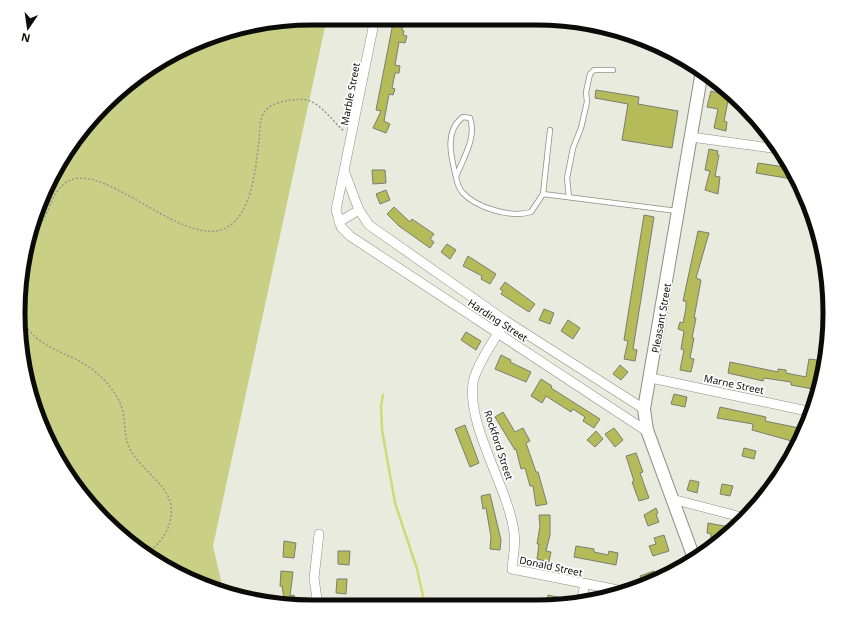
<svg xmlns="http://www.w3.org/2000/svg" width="848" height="625" font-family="'Noto Sans',sans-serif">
  <rect width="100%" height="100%" fill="#e9ebde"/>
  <path fill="#c9d086" d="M 310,18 L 327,18 L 213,546 L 224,593 L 165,568 L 118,534 L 79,492 L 40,425 L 19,332 L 24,255 L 48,182 L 104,104 L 165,58 L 198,44 Z"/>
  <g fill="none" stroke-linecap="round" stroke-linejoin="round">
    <path stroke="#d1d976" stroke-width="2.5" d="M 383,395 L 381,406 L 382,430 L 395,503 L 417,569 L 425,605"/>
  </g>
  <g fill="#b4bb58" stroke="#7c7d72">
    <path d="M 394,18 L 404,18 L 402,30 L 404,31 L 403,35 L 407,36 L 405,43 L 399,42 L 395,65 L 400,66 L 399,73 L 395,73 L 392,88 L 395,89 L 393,95 L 389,94 L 384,121 L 390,124 L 386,133 L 373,128 L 381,111 L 376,110 Z"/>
    <path d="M 204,41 L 205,48 L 186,52 L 186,49 Z"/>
    <path d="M 596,90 L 639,97 L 638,104 L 678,111 L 672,148 L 622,140 L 628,104 L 595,98 Z"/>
    <path d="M 711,91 L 729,96 L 724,121 L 727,122 L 726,131 L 714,128 L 718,109 L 707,107 Z"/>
    <path d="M 709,149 L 718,151 L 717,155 L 719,155 L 715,176 L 720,177 L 718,194 L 705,190 L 710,171 L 705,170 Z"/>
    <path d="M 758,163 L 791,168 L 798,180 L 756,173 Z"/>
    <path d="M 372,170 L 385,170 L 386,183 L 373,184 Z"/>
    <path d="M 386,190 L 390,200 L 380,204 L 376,194 Z"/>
    <path d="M 394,207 L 410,222 L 412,219 L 434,234 L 430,239 L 434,242 L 430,248 L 399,226 L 387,214 Z"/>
    <path d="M 644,215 L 654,217 L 633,349 L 637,350 L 635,361 L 624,359 L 628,341 L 624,340 Z"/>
    <path d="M 698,231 L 709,233 L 696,278 L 701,280 L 694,318 L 696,318 L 692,338 L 694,338 L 690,358 L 694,359 L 691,372 L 680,370 L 684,350 L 681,349 L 684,331 L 678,329 L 680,322 L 683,323 L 686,308 L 686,301 L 683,301 Z"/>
    <path d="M 447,244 L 456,250 L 450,259 L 441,252 Z"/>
    <path d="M 468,256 L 496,274 L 490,284 L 481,279 L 482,276 L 463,266 Z"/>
    <path d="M 505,282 L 535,304 L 529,312 L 501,294 L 503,291 L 500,289 Z"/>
    <path d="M 544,309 L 554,313 L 550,324 L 539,320 Z"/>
    <path d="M 568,320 L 580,328 L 573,339 L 561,331 Z"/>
    <path d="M 466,332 L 481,341 L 476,350 L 461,340 Z"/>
    <path d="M 501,355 L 511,360 L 510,362 L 531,372 L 526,382 L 495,369 Z"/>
    <path d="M 809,359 L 817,360 L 814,379 L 821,380 L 818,390 L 791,385 L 791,382 L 764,378 L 763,381 L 728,373 L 730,362 L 778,372 L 778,369 L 786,370 L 786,373 L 806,377 Z"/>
    <path d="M 620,365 L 628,372 L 621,380 L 613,374 Z"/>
    <path d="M 541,379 L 552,386 L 551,388 L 600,419 L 594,428 L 583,421 L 585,417 L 573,409 L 571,412 L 546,396 L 542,403 L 531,396 Z"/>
    <path d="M 674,394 L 687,397 L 685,407 L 671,404 Z"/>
    <path d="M 720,407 L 766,417 L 765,421 L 799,428 L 795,442 L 752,430 L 753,424 L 717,418 Z"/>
    <path d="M 503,412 L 515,432 L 523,428 L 530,441 L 526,443 L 536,472 L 538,472 L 547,504 L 536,506 L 533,486 L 530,486 L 525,468 L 521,469 L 516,449 L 515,450 L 495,417 Z"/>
    <path d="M 465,425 L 479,463 L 470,467 L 455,429 Z"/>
    <path d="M 614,428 L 623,440 L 615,447 L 605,434 Z"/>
    <path d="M 596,431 L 603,439 L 595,447 L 587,440 Z"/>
    <path d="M 744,448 L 756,451 L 754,459 L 742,456 Z"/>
    <path d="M 636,453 L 643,472 L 640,473 L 649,498 L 639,501 L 632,482 L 634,481 L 626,456 Z"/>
    <path d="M 690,480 L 699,482 L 697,493 L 687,490 Z"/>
    <path d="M 722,484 L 733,486 L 730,496 L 720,494 Z"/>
    <path d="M 490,494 L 501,540 L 500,550 L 490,549 L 491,537 L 486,508 L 483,509 L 481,496 Z"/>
    <path d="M 656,508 L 658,513 L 656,514 L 659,522 L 648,526 L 644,515 Z"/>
    <path d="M 539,515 L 550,515 L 550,535 L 546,551 L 551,552 L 549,562 L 537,559 L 539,544 L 537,544 L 540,526 Z"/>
    <path d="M 708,523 L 724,526 L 736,526 L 711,548 L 711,534 L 707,533 Z"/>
    <path d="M 664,535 L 669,551 L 653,556 L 649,546 L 656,544 L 654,538 Z"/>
    <path d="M 284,541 L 296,543 L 294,558 L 283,557 Z"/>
    <path d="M 576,546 L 594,549 L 594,552 L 608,555 L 609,551 L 618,553 L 616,565 L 574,557 Z"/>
    <path d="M 338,551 L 350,551 L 349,565 L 338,564 Z"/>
    <path d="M 281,571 L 293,572 L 290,596 L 294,595 L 296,606 L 285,605 L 282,586 L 280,586 Z"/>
    <path d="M 654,571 L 657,580 L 643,586 L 640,576 Z"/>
    <path d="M 337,579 L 347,579 L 346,594 L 336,593 Z"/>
    <path d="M 548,595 L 562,598 L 561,605 L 546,605 Z"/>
  </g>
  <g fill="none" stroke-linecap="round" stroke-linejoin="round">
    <defs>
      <g id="lane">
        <path d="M 550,130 L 543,194 L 677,211"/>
        <path d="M 456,177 C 451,157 444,131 463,117 L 470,118 C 477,138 463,158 456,177 C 457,182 459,188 462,192 C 476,208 511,218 531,212 L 543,194"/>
        <path d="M 569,197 L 567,178 L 573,148 L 581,128 L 587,102 L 586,92 L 590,74 L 594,70 L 613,70"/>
      </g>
      <g id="street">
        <path d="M 375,18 L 336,210 L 341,227 L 350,236 L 648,432"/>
        <path d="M 691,137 L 779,149"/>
        <path d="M 345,173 L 359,210 L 369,225 L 506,321 L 644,409"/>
        <path d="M 339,222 L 359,210"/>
        <path d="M 506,321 C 497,335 475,367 473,383 C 467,427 508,487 514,532 C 516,544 513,557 512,569 L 623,591"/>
        <path d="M 651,378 L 812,412"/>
        <path d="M 672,499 L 745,518"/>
        <path d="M 581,603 L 585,584"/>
        <path d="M 318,606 L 314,578 L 319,534"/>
      </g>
      <path id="secondary" d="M 694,558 L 647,430 L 644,409 L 702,71"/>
    </defs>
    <use href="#lane" stroke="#8d8f83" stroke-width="6"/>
    <use href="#street" stroke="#8d8f83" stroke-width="10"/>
    <use href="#secondary" stroke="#8d8f83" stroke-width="14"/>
    <g stroke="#96988e" stroke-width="1.5" stroke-dasharray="2 2" stroke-linecap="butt">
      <path d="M 25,252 C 31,241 37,231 43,220 C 50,208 53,193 64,184 C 99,154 182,250 226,228 C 252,215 256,166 259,140 C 260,131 259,119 265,111 C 270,104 281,102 289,100 C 296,100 304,98 310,101 C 324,107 333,122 344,131"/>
      <path d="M 20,315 C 35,352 72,350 98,374 C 111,386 121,399 124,417 C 125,427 125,437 129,447 C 140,472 176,486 171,517 C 168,534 159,544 146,554"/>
    </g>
    <use href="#lane" stroke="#fff" stroke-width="4.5"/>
    <use href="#street" stroke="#fff" stroke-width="9"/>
    <use href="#secondary" stroke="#fff" stroke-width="12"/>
  </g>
  <g text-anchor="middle" stroke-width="3.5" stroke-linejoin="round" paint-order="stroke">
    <g font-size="10" fill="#0b0c08" stroke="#fff">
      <text transform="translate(350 94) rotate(-79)" y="4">Marble Street</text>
      <text transform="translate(661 318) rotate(-80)" y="4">Pleasant Street</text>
      <text transform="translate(498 320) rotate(33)" y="4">Harding Street</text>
      <text transform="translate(734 384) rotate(12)" y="4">Marne Street</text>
      <text transform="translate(499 445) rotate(72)" y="4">Rockford Street</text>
      <text transform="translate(551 566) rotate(12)" y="4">Donald Street</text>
    </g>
  </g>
  <path d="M0 0H848V625H0ZM312 25H536A287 287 0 0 1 823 312V313A287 287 0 0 1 536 600H312A287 287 0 0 1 25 313V312A287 287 0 0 1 312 25Z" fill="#fff" fill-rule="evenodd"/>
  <path fill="none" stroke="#0b0c08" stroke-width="5" d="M312 25H536A287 287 0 0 1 823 312V313A287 287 0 0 1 536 600H312A287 287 0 0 1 25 313V312A287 287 0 0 1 312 25Z"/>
  <g transform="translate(28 28) rotate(193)" stroke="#ffffff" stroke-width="3" paint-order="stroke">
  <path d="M0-3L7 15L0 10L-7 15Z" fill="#0b0c08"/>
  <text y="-6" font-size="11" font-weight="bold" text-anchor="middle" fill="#0b0c08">N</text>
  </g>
</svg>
